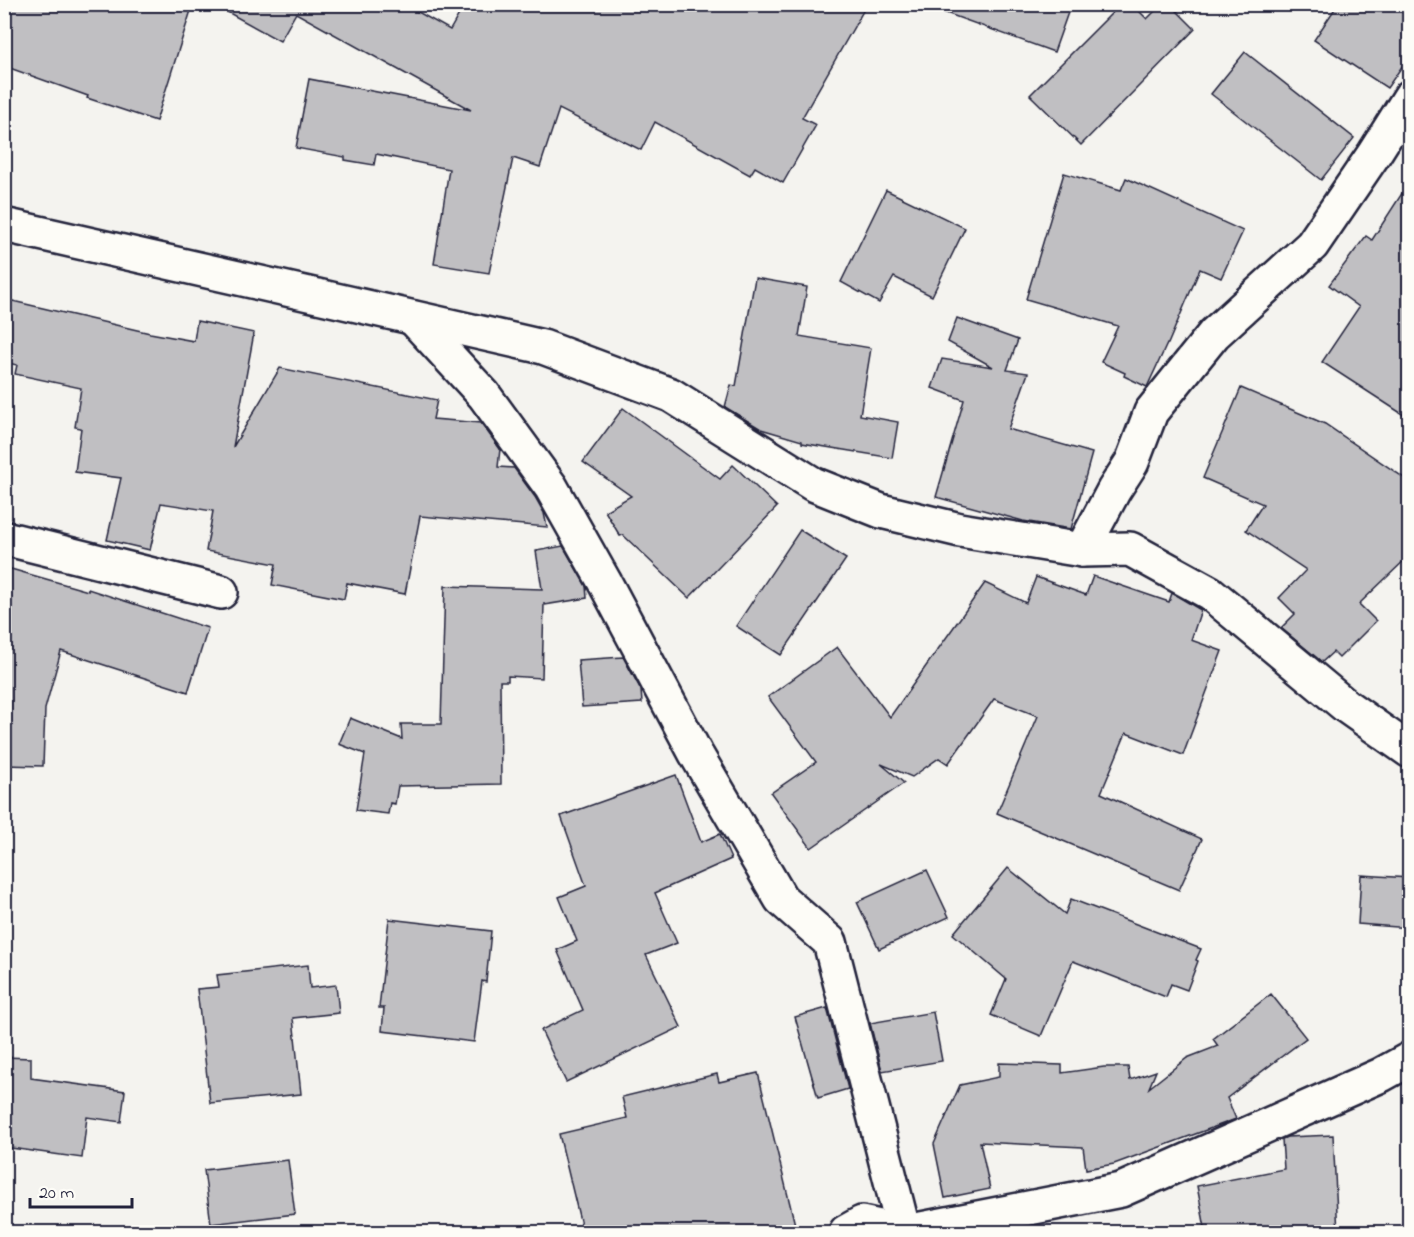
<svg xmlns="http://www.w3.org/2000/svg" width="1414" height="1237" font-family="'Indie Flower',sans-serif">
  <rect width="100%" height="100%" fill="#f4f3ef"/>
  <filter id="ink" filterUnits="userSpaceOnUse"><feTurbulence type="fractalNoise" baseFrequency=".0167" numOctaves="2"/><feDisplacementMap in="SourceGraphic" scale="12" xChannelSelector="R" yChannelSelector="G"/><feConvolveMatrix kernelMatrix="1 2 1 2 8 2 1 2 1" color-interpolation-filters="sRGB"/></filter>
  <g filter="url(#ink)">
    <g fill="#c0bfc2" stroke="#22223b" stroke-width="1.5">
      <path d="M 4,4 L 193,4 L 156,121 L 87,98 L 88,96 L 4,66 Z"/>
      <path d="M 213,4 L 404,4 L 450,30 L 465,4 L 867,4 L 802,118 L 816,125 L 783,183 L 755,167 L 750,175 L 655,122 L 641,150 L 559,109 L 540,167 L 513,158 L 489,273 L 434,264 L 449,169 L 376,154 L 374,165 L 345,160 L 345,157 L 296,148 L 309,79 L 471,110 L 296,13 L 280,41 Z"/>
      <path d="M 933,4 L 1071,4 L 1054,52 L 932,8 Z"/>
      <path d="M 1121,4 L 1132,4 L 1147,19 L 1162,4 L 1170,4 L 1195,29 L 1081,145 L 1030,95 Z"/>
      <path d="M 1338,4 L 1410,4 L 1410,55 L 1387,88 L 1314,40 Z"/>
      <path d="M 1245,52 L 1354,138 L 1321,180 L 1211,94 Z"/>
      <path d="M 1064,173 L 1121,190 L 1126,178 L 1243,231 L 1221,278 L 1200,269 L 1168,344 L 1167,344 L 1147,387 L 1124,376 L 1125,373 L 1101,362 L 1118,326 L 1026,299 Z"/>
      <path d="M 1410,181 L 1410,419 L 1322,362 L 1359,307 L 1329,285 L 1366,236 L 1372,240 Z"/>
      <path d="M 886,190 L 965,228 L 932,296 L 894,277 L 879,303 L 841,282 Z"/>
      <path d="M 755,278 L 807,287 L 799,336 L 871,348 L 860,415 L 898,422 L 892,458 L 802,443 L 802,441 L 761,429 L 725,407 L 731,385 L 736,386 Z"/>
      <path d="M 4,299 L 150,333 L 194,341 L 197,321 L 254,333 L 233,447 L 280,368 L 437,400 L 433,419 L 481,423 L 500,449 L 498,467 L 514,468 L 535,497 L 544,513 L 547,527 L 420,516 L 405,594 L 347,583 L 344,599 L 272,585 L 276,564 L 206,551 L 213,511 L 161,503 L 150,550 L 107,540 L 121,478 L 75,472 L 81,428 L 75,427 L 81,388 L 15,374 L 17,365 L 4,362 Z"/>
      <path d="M 957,318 L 1018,340 L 1007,370 L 1028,373 L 1008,429 L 1092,453 L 1071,529 L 1023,521 L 936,497 L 964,400 L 932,388 L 942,359 L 993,367 L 948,342 Z"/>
      <path d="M 1241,388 L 1325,424 L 1410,482 L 1410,555 L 1359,604 L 1376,621 L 1339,658 L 1333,652 L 1322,662 L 1281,628 L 1295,614 L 1279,598 L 1306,570 L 1246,530 L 1263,504 L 1203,478 Z"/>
      <path d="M 623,408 L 720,479 L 733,465 L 777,507 L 689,598 L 623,535 L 620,536 L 605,511 L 631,496 L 583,462 Z"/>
      <path d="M 800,530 L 846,559 L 781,655 L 736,626 Z"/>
      <path d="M 563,546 L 586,586 L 587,598 L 544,605 L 544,603 L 542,678 L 508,676 L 508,681 L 500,681 L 501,784 L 398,786 L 395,804 L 390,803 L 388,814 L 356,810 L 365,754 L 339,744 L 350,718 L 402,739 L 401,724 L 441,724 L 445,586 L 542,589 L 536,551 Z"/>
      <path d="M 4,567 L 88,591 L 88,589 L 208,628 L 188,692 L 61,651 L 45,709 L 43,766 L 4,765 Z"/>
      <path d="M 1093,576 L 1169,602 L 1172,593 L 1199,609 L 1201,610 L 1191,640 L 1222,651 L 1183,755 L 1126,733 L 1101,793 L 1202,839 L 1179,890 L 997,813 L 1038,716 L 994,699 L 948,764 L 939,758 L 912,777 L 881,764 L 904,783 L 811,848 L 771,793 L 816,762 L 768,697 L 837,647 L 890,717 L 985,583 L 1026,603 L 1036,577 L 1086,595 Z"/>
      <path d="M 623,657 L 641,690 L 642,703 L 582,707 L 578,660 Z"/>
      <path d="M 676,775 L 701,842 L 720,834 L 731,859 L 655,893 L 677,943 L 646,955 L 681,1027 L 566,1082 L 541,1030 L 583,1010 L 557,950 L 577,941 L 559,897 L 586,886 L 561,816 Z"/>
      <path d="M 1008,868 L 1065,914 L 1071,899 L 1201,949 L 1196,960 L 1198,961 L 1187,990 L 1171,984 L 1166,997 L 1073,961 L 1041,1036 L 991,1015 L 1006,979 L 953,934 Z"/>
      <path d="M 927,870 L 949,917 L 879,949 L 857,902 Z"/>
      <path d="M 1361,875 L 1410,878 L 1410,928 L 1358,924 Z"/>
      <path d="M 389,919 L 491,931 L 486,982 L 482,981 L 474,1042 L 382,1031 L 384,1008 L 379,1008 Z"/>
      <path d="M 308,965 L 310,988 L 336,985 L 339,1013 L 293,1018 L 301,1094 L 210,1103 L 197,989 L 219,987 L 217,975 Z"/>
      <path d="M 1271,994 L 1306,1038 L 1227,1098 L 1236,1119 L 1114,1164 L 1086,1169 L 1083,1147 L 980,1142 L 990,1189 L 945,1198 L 934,1144 L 960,1085 L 999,1077 L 999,1063 L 1062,1065 L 1062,1073 L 1104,1067 L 1128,1067 L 1130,1080 L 1156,1071 L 1149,1088 L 1187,1058 L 1218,1046 L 1213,1039 Z"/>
      <path d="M 827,1008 L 848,1089 L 818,1098 L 795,1017 Z"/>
      <path d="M 933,1012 L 942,1061 L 882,1071 L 870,1023 Z"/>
      <path d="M 4,1057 L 31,1058 L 31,1078 L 125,1091 L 121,1122 L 87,1117 L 82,1158 L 4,1147 Z"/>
      <path d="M 758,1073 L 797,1233 L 583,1233 L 559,1134 L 627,1118 L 622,1097 L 717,1074 L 719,1082 Z"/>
      <path d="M 1333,1135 L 1338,1233 L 1206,1233 L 1197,1186 L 1284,1169 L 1282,1139 L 1287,1137 Z"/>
      <path d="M 288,1160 L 295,1214 L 211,1224 L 204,1170 Z"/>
    </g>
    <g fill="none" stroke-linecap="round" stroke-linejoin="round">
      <defs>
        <g id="minor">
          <path d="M 4,225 L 543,347 L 671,395 L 813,484 L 881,511 L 960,530 L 1082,550 L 1130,549 L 1210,593 L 1346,706 L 1410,751"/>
          <path d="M 413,318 L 484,395 L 551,487 L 604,581 L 696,754 L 781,899 L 830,942 L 904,1232"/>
          <path d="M 4,538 L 221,592"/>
          <path d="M 1082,550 L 1114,490 L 1132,462 L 1151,412 L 1214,334 L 1312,245 L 1374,154 L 1410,97"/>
          <path d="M 846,1232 L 862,1223 L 903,1232"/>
          <path d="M 906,1232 L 1121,1190 L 1381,1075 L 1410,1059"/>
        </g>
      </defs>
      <use href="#minor" stroke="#22223b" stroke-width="38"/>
      <use href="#minor" stroke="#fdfcf7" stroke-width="33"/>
    </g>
  </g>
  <rect width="1414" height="1237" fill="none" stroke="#fdfcf7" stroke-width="24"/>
  <rect x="12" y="12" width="1390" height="1213" fill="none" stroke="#22223b" stroke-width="2" filter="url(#ink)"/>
  <path d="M30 1198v9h102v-9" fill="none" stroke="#22223b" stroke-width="3"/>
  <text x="39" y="1198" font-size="18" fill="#22223b" stroke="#fdfcf7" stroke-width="4.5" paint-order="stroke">20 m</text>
</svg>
